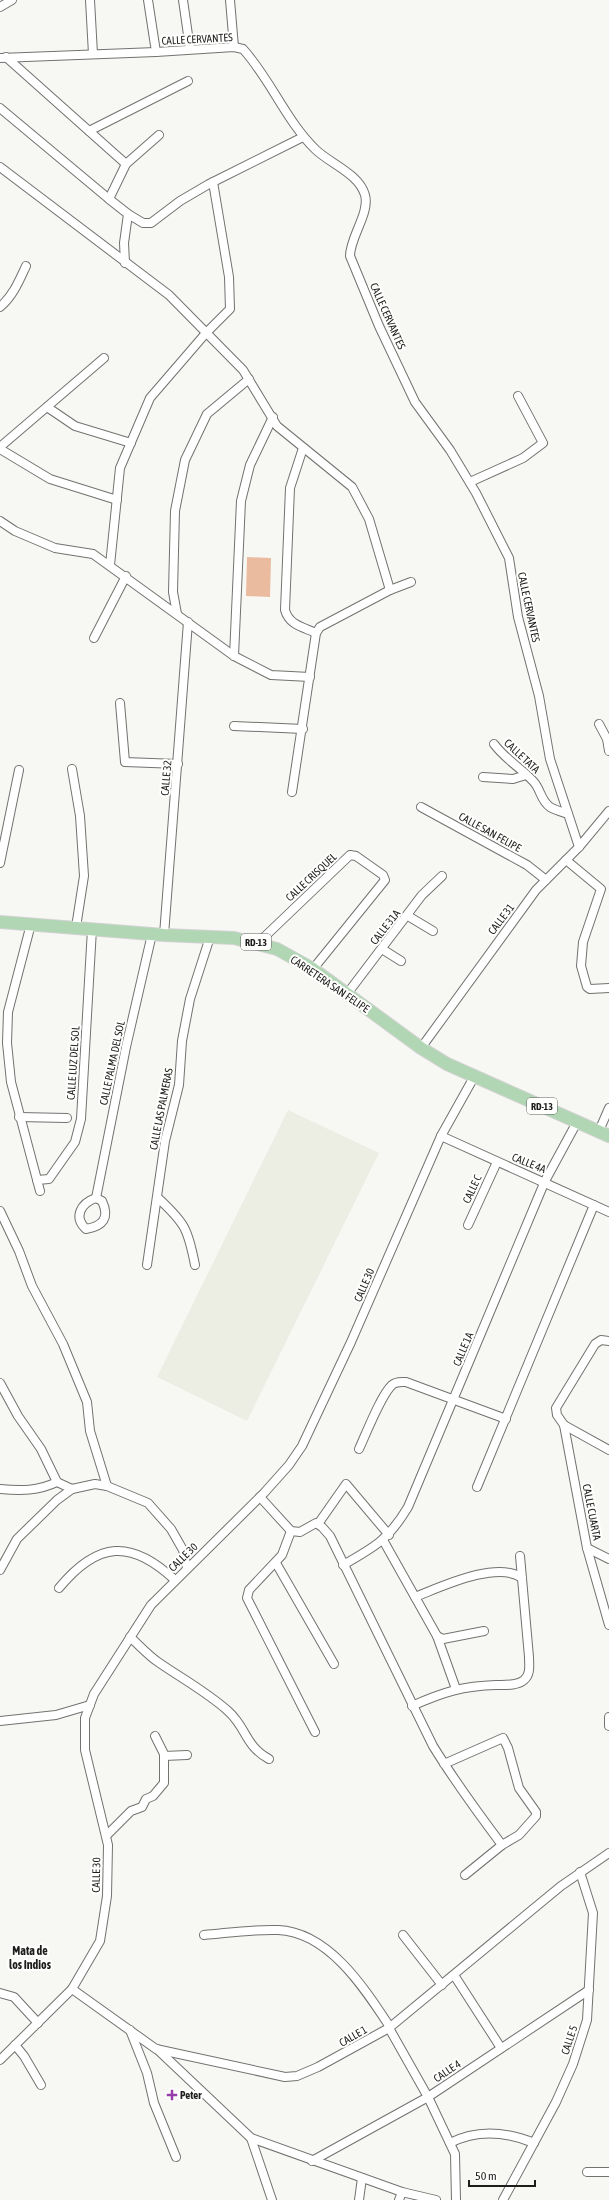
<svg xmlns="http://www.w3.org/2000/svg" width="609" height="2200" font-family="'Asap Condensed',sans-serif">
  <rect width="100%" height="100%" fill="#f7f8f4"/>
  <path fill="#eceee3" d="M 288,1110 L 379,1153 L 247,1421 L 157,1377 Z"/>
  <path fill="#eabb9f" d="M 247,557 L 271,558 L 270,597 L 246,596 Z"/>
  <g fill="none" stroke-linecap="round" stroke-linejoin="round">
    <defs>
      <g id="minor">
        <path d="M 90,0 L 93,54"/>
        <path d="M 148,0 L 156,52"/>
        <path d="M 183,0 L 190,49"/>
        <path d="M 230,0 L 234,47"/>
        <path d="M 0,7 L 12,0"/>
        <path d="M 6,57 L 126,164"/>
        <path d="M 0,58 L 156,52 L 234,47 L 243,49 C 271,80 286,121 316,150 C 331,164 359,174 365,195 C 370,213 350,237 350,256 L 379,326 L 415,402 L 450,450 L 476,493 L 509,558 L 518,617 L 539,696 L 550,759 L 579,847"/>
        <path d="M 0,108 L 109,199"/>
        <path d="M 89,131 L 188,81"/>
        <path d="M 0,167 L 169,295 L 243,370 L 277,426 L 352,487 L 369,519 L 390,590"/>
        <path d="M 128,214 L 143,223 L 151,223 L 180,201 L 209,184 L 303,137"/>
        <path d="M 125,263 L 124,243 L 128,214 L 109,199 L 126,164 L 159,135"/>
        <path d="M 0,307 C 13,296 19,281 26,266"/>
        <path d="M 47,407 L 75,426 L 131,443"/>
        <path d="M 0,447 L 104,358"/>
        <path d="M 303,448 L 290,488 L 285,610 C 289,625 303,627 316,633"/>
        <path d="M 0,449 L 50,479 L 117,500"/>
        <path d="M 470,482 L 523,458 L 543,443 L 518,396"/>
        <path d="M 0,521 L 15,531 L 55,548 L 93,554 L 234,656 L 271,675 L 310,677"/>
        <path d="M 110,565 L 120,468 L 150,398 L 206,333 L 230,309 L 229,277 L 213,182"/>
        <path d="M 177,614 L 173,592 L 175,511 L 185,460 L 207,414 L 249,379"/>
        <path d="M 94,638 L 126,576"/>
        <path d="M 234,656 L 241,501 L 250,465 L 273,417"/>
        <path d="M 120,703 L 125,762 L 178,764"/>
        <path d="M 599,724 L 607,739 L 609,751"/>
        <path d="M 234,726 L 303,729"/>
        <path d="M 494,744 C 505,759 521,768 533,781 C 541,789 540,800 550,807 C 555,810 562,812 568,814"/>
        <path d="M 72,769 L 80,816 L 84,876 L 76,927"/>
        <path d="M 483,777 L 513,779 L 526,775"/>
        <path d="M 292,792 L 316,633 L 320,627 L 390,590 L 411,582"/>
        <path d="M 421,807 L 527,865 L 546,880"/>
        <path d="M 566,860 L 601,889 L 583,942 L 581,966 L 587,987 L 590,989 L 609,988"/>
        <path d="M 0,863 L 19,770"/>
        <path d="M 408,916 L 433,931"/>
        <path d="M 31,924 L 8,1012 L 7,1043 L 11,1082 L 40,1191"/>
        <path d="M 164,935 L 188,622"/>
        <path d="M 258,943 L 350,855 L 356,856 L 383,875 L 385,880 L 313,969"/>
        <path d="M 382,949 L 401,961"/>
        <path d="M 347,994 L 422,895 L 442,876"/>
        <path d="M 421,1048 L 536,890 L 579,847 L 609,811"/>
        <path d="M 19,1117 L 67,1118"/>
        <path d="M 599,1131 L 609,1108"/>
        <path d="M 441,1136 L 609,1212"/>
        <path d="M 37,1180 L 49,1179 L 75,1142 L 81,1119 L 92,929"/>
        <path d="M 96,1198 L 126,1047 L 152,934"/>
        <path d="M 96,1198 L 102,1201 C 110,1218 103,1226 86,1229 C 73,1217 81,1203 96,1198 Z"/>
        <path d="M 158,1198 C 185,1223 188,1229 195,1265"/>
        <path d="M 0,1211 L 19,1251 L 32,1286 L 63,1344 L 87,1402 L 90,1431 L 107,1486"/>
        <path d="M 468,1225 L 497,1162"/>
        <path d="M 147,1265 L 165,1141 L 179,1085 L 182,1041 L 190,999 L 210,937"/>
        <path d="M 609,1341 L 601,1340 L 595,1344 L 556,1408 L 557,1415 L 564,1425 L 587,1548 L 609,1625"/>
        <path d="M 0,1383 L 18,1416 L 41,1449 L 57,1482 L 72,1489"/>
        <path d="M 564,1425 L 609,1450"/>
        <path d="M 359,1449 C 366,1434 381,1395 392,1385 C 396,1381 401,1382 406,1382 L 506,1419"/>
        <path d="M 477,1487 L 594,1205"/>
        <path d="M 0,1489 C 21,1491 38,1491 57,1482"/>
        <path d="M 260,1497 L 291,1531 L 300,1532 L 316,1523 L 322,1527 L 330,1536 L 433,1746 C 454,1780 478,1813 502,1845 L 519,1835 L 536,1816 L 536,1812 L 519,1788 L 508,1748 L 503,1738 L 444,1764"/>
        <path d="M 318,1524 L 346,1484 L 389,1535"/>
        <path d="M 291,1531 L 282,1555 L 249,1590 L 247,1598 L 315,1732"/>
        <path d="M 383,1540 L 437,1636 L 443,1639 L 484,1631"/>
        <path d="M 587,1548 L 609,1559"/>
        <path d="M 276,1563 L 334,1664"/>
        <path d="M 343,1565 C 375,1547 389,1539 408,1507 L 545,1181 L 577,1122"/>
        <path d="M 0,1570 L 17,1539 L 57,1500 L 72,1489 L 95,1484 L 107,1486 L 148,1503 L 171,1529 L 183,1550 L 187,1568"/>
        <path d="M 59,1588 C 98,1541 131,1539 175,1580"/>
        <path d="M 415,1597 C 441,1587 497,1560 522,1578"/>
        <path d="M 437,1636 L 456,1689"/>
        <path d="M 130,1637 C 139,1645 148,1655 158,1662 C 181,1678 207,1692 228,1711 C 247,1728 245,1746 269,1759"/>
        <path d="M 412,1706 C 443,1692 463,1686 496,1685 C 505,1685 517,1686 524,1680 C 531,1674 529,1665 529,1657 L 520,1556"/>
        <path d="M 609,1717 L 609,1726"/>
        <path d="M 0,1721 L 56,1715 L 90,1705"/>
        <path d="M 164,1756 L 187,1755"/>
        <path d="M 106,1836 L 131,1811 L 142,1807 L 146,1799 L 153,1796 L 164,1783 L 164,1754 L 155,1736"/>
        <path d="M 465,1875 L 502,1845"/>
        <path d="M 204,1935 C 228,1933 254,1929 278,1930 C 329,1932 365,1989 390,2027"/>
        <path d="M 403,1935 L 442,1985"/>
        <path d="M 454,1975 L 501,2048"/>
        <path d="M 72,1989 L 156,2049 L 285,2077 L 297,2076 L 318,2067 L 389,2028 L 561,1886 L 609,1853"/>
        <path d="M 0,1993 L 14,1997 L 38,2023"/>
        <path d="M 389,2028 L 428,2097 L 455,2154 L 456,2200"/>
        <path d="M 130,2030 L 147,2073 L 154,2103 L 176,2157"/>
        <path d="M 15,2045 L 24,2056 L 41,2085"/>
        <path d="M 157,2049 L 251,2138 L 402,2192 L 436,2200"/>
        <path d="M 0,2060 L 72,1989 L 100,1941 L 107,1896 L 108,1845 L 85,1750 L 85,1718 L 94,1694 L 151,1605 L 264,1493 L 289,1465 L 302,1446 L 351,1342 L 441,1136 L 474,1077"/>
        <path d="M 251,2138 L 272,2200"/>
        <path d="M 450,2143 C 477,2129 507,2132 534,2143"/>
        <path d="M 312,2161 L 428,2097 L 589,1990"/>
        <path d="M 587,2172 L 609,2172"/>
        <path d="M 359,2200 L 362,2178"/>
        <path d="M 399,2200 L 402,2192"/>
        <path d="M 503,2200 L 556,2102 L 573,2064 L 587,2020 L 593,1913 L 580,1872"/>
      </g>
      <path id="primary" d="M 0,922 L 164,935 L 234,938 L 277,949 L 313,969 L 421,1048 L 447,1064 L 609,1136"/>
    </defs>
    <use href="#minor" stroke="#727270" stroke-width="10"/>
    <use href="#primary" stroke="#d2d2d2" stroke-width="14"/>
    <use href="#minor" stroke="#fff" stroke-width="8"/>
    <use href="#primary" stroke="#b0d6b3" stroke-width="12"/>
  </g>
  <path fill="#953da9" stroke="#fffffe" stroke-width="1.5" d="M170 2089h4v4h4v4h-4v4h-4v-4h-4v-4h4z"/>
  <g text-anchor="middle" stroke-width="4" stroke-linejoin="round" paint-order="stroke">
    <g fill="#fffffe" stroke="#616160" stroke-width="1">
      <rect x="241" y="934" width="30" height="16" rx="3"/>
      <rect x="527" y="1098" width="30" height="16" rx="3"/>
    </g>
    <g font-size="10" font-weight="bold" fill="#1d1d1c">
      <text x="256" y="946">RD-13</text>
      <text x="542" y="1110">RD-13</text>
    </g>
    <g font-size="11" fill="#1d1d1c" stroke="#fffffe">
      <text transform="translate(197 39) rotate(-3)" y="4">CALLE CERVANTES</text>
      <text transform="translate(388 316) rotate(66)" y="4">CALLE CERVANTES</text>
      <text transform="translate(529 607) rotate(78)" y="4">CALLE CERVANTES</text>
      <text transform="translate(522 756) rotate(43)" y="4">CALLE TATA</text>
      <text transform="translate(166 778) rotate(-85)" y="4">CALLE 32</text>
      <text transform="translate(490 832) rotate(29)" y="4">CALLE SAN FELIPE</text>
      <text transform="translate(311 877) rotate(-43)" y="4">CALLE CRISQUEL</text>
      <text transform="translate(501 919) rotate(-53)" y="4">CALLE 31</text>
      <text transform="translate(385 927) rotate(-52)" y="4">CALLE 31A</text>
      <text transform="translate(330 984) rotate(34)" y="4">CARRETERA SAN FELIPE</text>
      <text transform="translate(73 1063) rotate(-86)" y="4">CALLE LUZ DEL SOL</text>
      <text transform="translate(112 1063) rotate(-78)" y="4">CALLE PALMA DEL SOL</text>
      <text transform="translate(161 1109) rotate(-79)" y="4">CALLE LAS PALMERAS</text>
      <text transform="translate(529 1163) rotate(22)" y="4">CALLE 4A</text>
      <text transform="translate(472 1189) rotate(-65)" y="4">CALLE C</text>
      <text transform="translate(364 1285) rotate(-67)" y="4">CALLE 30</text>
      <text transform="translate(463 1349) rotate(-67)" y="4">CALLE 1A</text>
      <text transform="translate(592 1512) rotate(79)" y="4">CALLE CUARTA</text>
      <text transform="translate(183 1557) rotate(-44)" y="4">CALLE 30</text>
      <text transform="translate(96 1875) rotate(-89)" y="4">CALLE 30</text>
      <text transform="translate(353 2036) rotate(-30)" y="4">CALLE 1</text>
      <text transform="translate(569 2040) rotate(-72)" y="4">CALLE 5</text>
      <text transform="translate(447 2071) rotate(-34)" y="4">CALLE 4</text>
    </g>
    <g font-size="11" font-weight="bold" fill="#1d1d1c" stroke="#fffffe" text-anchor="start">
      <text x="180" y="2099">Peter</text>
    </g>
    <g font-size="12" font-weight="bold" fill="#1d1d1c" stroke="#fffffe">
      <text x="30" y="1955">Mata de<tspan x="30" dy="14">los Indios</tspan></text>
    </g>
  </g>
  <path d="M469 2180v6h66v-6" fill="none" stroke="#1d1d1c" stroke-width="2"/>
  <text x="475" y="2180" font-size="12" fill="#1d1d1c" stroke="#fffffe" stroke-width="3" paint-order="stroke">50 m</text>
</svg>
